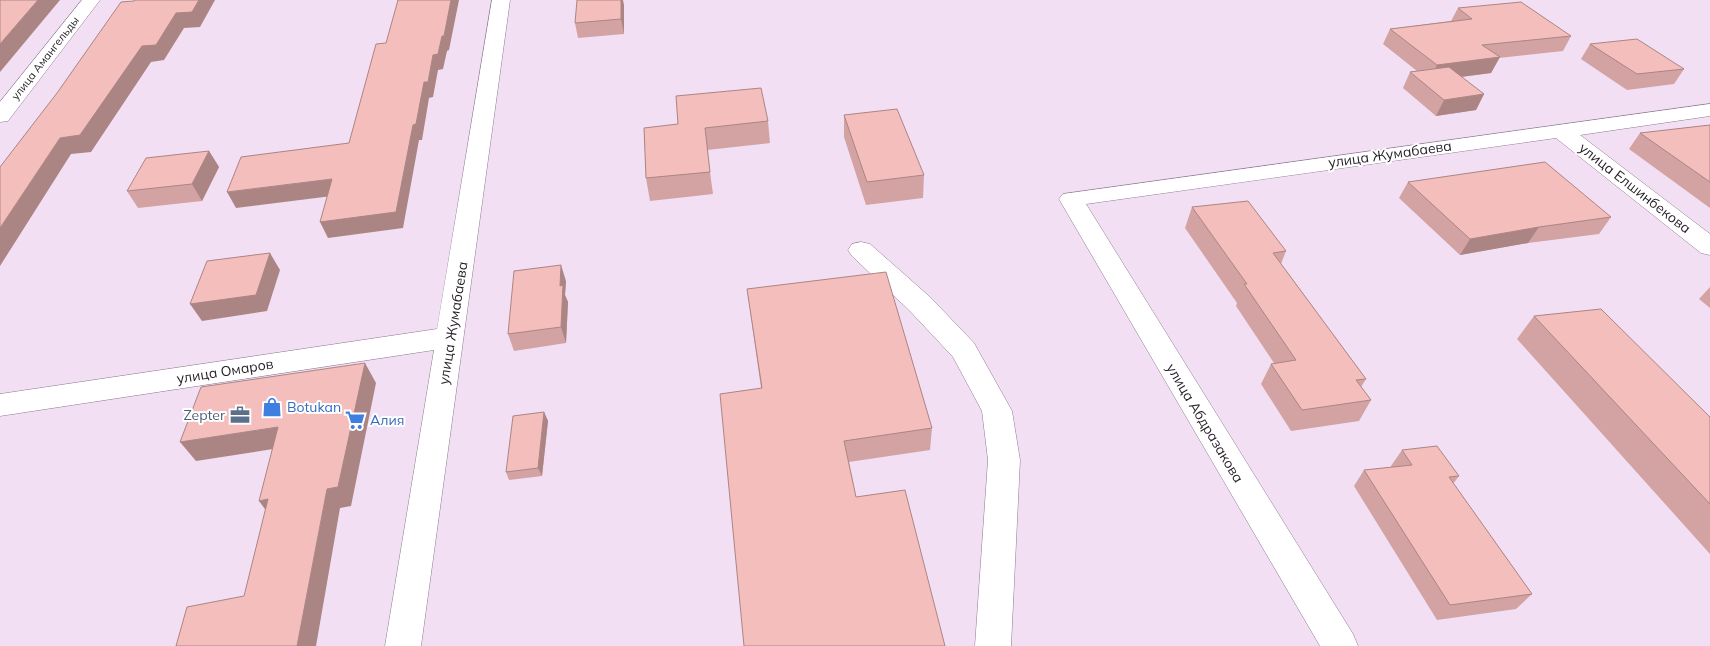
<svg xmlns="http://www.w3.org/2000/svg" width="1710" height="646" font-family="Mulish,sans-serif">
  <rect width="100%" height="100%" fill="#f2dff4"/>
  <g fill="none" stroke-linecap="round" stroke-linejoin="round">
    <defs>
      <g id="street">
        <path d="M 82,0 L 100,0 L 8,121 L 0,122 L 0,102 Z"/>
        <path d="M 492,0 L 510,0 L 421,646 L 385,646 L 434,350 L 0,416 L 0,394 L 437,329 Z"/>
        <path d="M 1710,104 L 1710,116 L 1580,135 L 1710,234 L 1710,255 L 1701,253 L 1556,138 L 1086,204 L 1353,634 L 1358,646 L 1320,646 L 1059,199 L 1063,194 Z"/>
        <path d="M 861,242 L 870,244 L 930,297 L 974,343 L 1012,411 L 1020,460 L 1011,646 L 975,646 L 988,460 L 982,411 L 953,357 L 910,311 L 852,256 L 848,250 L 852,244 Z"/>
      </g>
    </defs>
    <use href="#street" stroke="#8c7b8e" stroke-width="1"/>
    <use href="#street" fill="#fff" fill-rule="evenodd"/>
  </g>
  <g fill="#d2a3a2">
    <path d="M 624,5 L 624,34 L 578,38 L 575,23 Z"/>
    <path d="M 1458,8 L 1571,36 L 1563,51 L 1499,58 L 1491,73 L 1461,77 L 1484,94 L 1476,110 L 1436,116 L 1403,88 L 1410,72 L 1417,71 L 1383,44 L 1390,29 L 1451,21 Z"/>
    <path d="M 1590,44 L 1684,69 L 1674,84 L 1627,90 L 1581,59 Z"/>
    <path d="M 844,115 L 924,175 L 923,198 L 866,205 L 844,137 Z"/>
    <path d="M 768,121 L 770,143 L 707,150 L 713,194 L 650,201 L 646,178 L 644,128 Z"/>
    <path d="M 1710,125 L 1710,208 L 1629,149 L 1640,133 Z"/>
    <path d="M 209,151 L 219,167 L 202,201 L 138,208 L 127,191 Z"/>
    <path d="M 1408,182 L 1611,217 L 1599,234 L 1528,243 L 1460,255 L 1399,198 Z"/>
    <path d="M 1192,207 L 1286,251 L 1281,264 L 1366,379 L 1361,387 L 1371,400 L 1359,421 L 1291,431 L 1261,384 L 1271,364 L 1274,363 L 1236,306 L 1237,303 L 1185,228 Z"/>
    <path d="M 566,281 L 565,295 L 568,302 L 566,343 L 514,351 L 508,334 Z"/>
    <path d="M 1710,287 L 1710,308 L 1699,299 Z"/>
    <path d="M 747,289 L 932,428 L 930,450 L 849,462 L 856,497 L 761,388 Z"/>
    <path d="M 1534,316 L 1710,417 L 1710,554 L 1517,339 Z"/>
    <path d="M 544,412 L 548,421 L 542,476 L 509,480 L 506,472 Z"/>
    <path d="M 1402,450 L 1459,476 L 1453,484 L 1532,594 L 1516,609 L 1437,620 L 1354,486 L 1364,470 L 1391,467 L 1391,466 Z"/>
  </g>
  <g fill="#ab8584">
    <path d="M 38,0 L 60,0 L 0,72 L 0,44 Z"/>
    <path d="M 199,0 L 215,0 L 200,27 L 184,28 L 164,60 L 151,62 L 91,152 L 71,154 L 0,266 L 0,228 L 60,138 L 142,46 L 176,13 Z"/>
    <path d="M 451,0 L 459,0 L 449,50 L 447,51 L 443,69 L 438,70 L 433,97 L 429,98 L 422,140 L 419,140 L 403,228 L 328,238 L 320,222 L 413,125 L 424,82 L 433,55 L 442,36 Z"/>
    <path d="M 621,0 L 623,0 L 624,5 L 624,34 L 621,19 Z"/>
    <path d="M 1500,57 L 1491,73 L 1429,81 L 1437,65 Z"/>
    <path d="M 1484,94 L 1476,110 L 1436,116 L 1444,100 Z"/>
    <path d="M 209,151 L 219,167 L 202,201 L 192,184 Z"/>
    <path d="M 332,179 L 340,195 L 236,208 L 227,192 Z"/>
    <path d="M 1539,227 L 1528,243 L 1460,255 L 1470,239 Z"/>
    <path d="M 270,253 L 280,270 L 267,311 L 202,321 L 190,304 Z"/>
    <path d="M 561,265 L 566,281 L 565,295 L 568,302 L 566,343 L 561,327 L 560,286 Z"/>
    <path d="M 365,363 L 376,383 L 351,506 L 340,508 L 316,646 L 297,646 L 327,489 Z"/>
    <path d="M 544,412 L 548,421 L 542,476 L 538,468 Z"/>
    <path d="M 278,427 L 292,446 L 196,461 L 180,442 Z"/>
    <path d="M 268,499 L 273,520 L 259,501 Z"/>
  </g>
  <g fill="#f4bebc" stroke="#ab8584">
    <path d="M 0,0 L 38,0 L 0,44 Z"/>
    <path d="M 135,0 L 199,0 L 192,12 L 176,13 L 156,45 L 142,46 L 80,135 L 60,138 L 0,228 L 0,167 L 57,93 L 121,2 L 134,1 Z"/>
    <path d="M 398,0 L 451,0 L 444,36 L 442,36 L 438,54 L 433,55 L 428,82 L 424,82 L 416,124 L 413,125 L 396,212 L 320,222 L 332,179 L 227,192 L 241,157 L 349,143 L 376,44 L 386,43 Z"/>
    <path d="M 577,0 L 621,0 L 621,19 L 575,23 Z"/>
    <path d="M 1521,2 L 1571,36 L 1482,45 L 1500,57 L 1437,65 L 1390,29 L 1472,19 L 1458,8 Z"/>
    <path d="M 1637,39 L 1684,69 L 1637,74 L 1590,44 Z"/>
    <path d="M 1449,67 L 1484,94 L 1444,100 L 1410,72 Z"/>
    <path d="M 761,88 L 768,121 L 705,128 L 710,172 L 646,178 L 644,128 L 678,124 L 676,96 Z"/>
    <path d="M 897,109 L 924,175 L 867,182 L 844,115 Z"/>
    <path d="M 1710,125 L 1710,182 L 1640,133 Z"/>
    <path d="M 209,151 L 192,184 L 127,191 L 146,158 Z"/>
    <path d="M 1545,162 L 1611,217 L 1539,227 L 1470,239 L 1408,182 Z"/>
    <path d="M 1248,201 L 1286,251 L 1273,253 L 1366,379 L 1356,380 L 1371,400 L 1302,410 L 1271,364 L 1296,360 L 1244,284 L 1247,284 L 1192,207 Z"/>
    <path d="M 270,253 L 256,295 L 190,304 L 207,261 Z"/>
    <path d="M 561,265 L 560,286 L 563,285 L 561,327 L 508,334 L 514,271 Z"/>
    <path d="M 886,272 L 932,428 L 844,441 L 856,497 L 905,490 L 945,646 L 744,646 L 720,394 L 762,388 L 747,289 Z"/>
    <path d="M 1601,309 L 1710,417 L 1710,504 L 1534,316 Z"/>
    <path d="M 365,363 L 338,487 L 327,489 L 297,646 L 176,646 L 187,607 L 244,596 L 268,499 L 259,501 L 278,427 L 180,442 L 201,387 Z"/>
    <path d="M 544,412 L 538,468 L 506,472 L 513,416 Z"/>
    <path d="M 1437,446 L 1459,476 L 1449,477 L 1532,594 L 1450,605 L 1364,470 L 1412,465 L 1402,450 Z"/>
  </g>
  <defs>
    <symbol id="shop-bare" viewBox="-9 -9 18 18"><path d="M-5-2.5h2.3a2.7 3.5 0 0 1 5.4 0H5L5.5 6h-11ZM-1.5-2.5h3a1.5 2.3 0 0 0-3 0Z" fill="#3f7fe0" stroke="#fff" stroke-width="2.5" paint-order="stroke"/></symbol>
    <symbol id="office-bare" viewBox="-9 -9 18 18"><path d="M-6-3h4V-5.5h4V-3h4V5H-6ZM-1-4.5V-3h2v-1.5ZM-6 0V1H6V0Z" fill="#5c6f8a" stroke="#fff" stroke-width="2.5" paint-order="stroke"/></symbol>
    <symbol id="supermarket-bare" viewBox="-9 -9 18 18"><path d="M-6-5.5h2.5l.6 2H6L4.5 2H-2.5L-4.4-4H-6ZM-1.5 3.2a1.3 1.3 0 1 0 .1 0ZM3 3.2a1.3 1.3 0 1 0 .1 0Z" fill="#3f7fe0" stroke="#fff" stroke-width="2.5" paint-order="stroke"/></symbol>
  </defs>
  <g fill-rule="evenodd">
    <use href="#shop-bare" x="258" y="393" width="28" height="28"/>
    <use href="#office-bare" x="226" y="401" width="28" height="28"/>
    <use href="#supermarket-bare" x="341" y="406" width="28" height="28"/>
  </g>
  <g text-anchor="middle" stroke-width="4" stroke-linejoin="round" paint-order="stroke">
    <g font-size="11" fill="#251e26" stroke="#fff">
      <text transform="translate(45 58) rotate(-52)" y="4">улица Амангельды</text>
    </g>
    <g font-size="14" fill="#251e26" stroke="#fff">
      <text transform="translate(1390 154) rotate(-8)" y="5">улица Жумабаева</text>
      <text transform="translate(1635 188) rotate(38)" y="5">улица Елшинбекова</text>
      <text transform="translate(453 323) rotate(-81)" y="5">улица Жумабаева</text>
      <text transform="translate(225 371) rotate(-9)" y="5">улица Омаров</text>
      <text transform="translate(1205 423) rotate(59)" y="5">улица Абдразакова</text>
    </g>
    <g font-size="14" fill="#366cbe" stroke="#fff" text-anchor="start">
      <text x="287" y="412">Botukan</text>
      <text x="370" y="425">Алия</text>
    </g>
    <g font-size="14" fill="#4e5e75" stroke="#fff" text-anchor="end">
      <text x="225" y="420">Zepter</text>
    </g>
  </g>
</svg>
